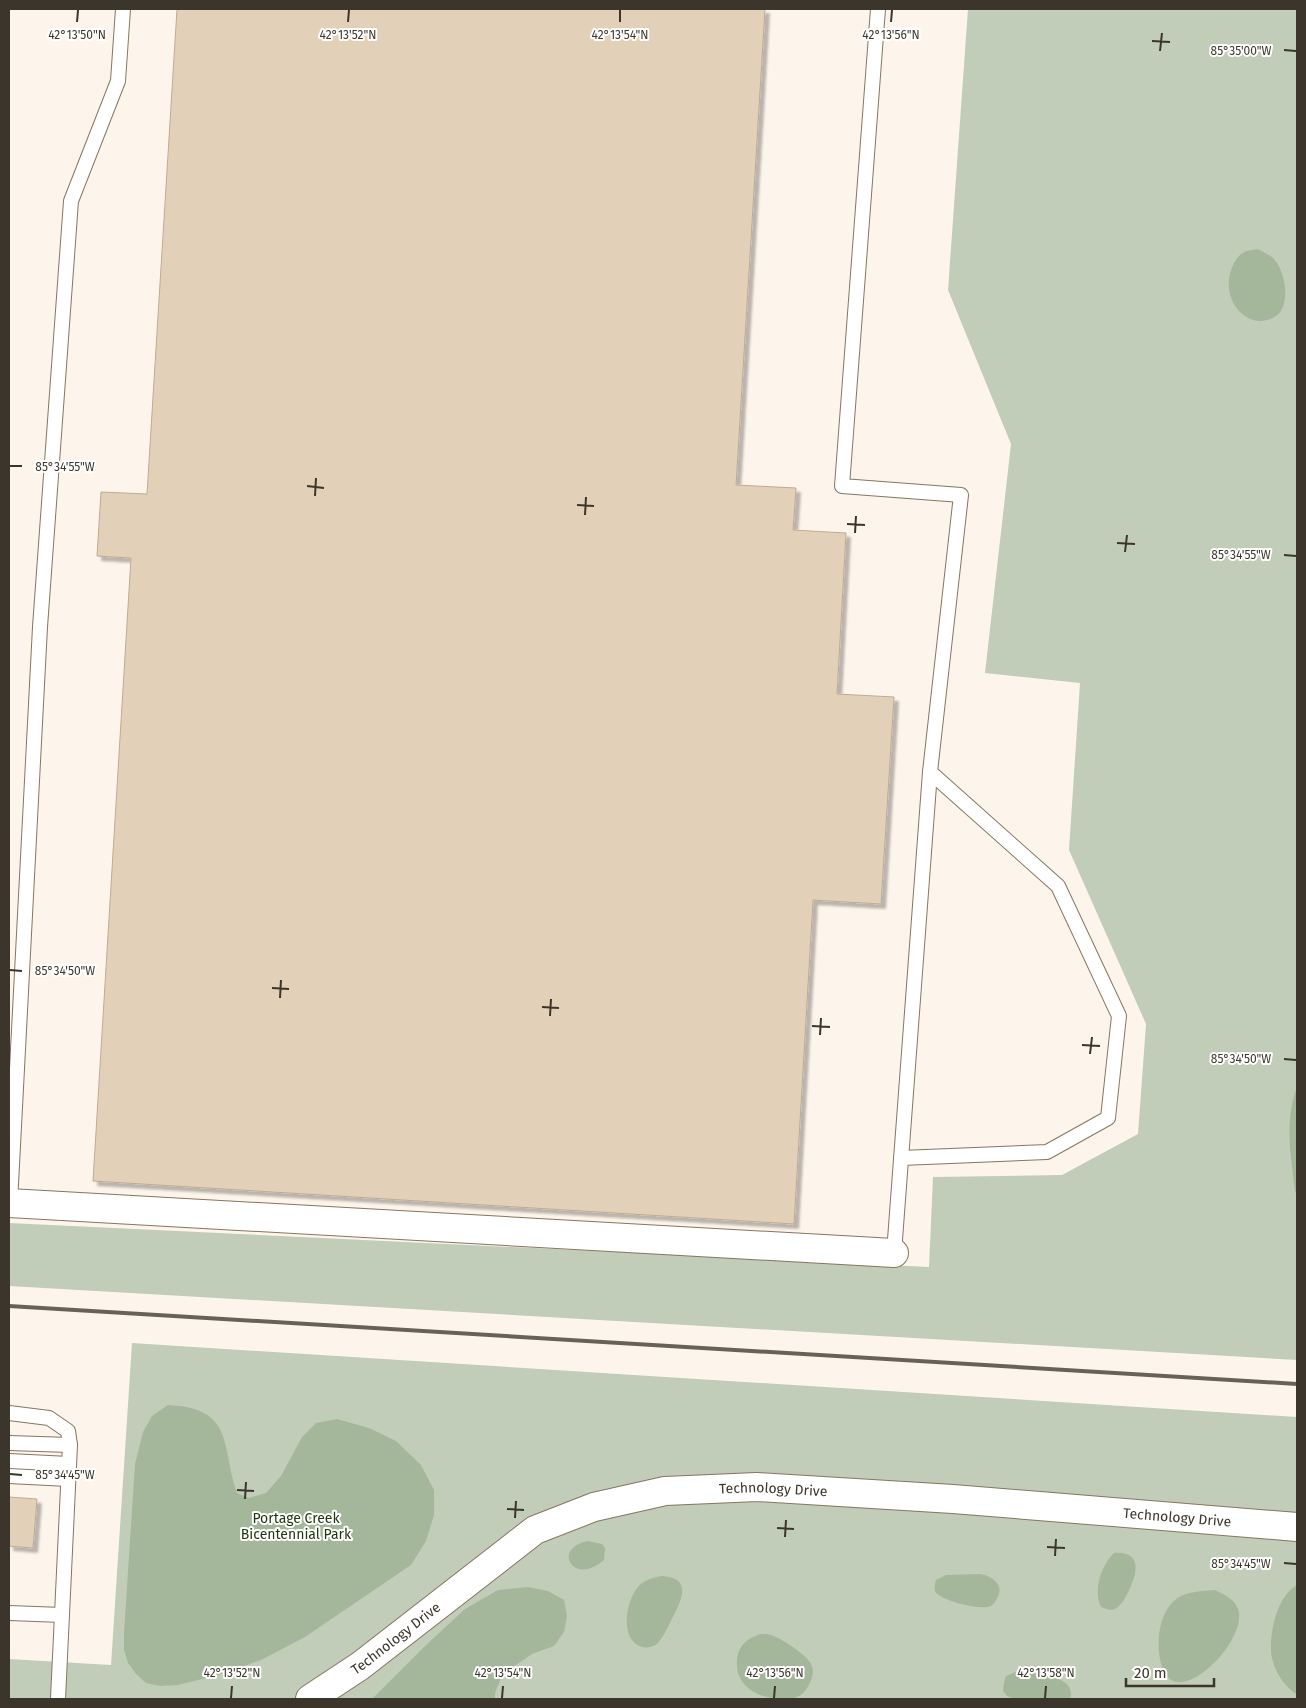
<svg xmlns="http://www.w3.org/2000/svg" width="1306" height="1708" font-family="'Fira Sans',sans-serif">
  <defs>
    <filter id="shadow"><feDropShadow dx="4.5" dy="4.5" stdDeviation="1" flood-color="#0004"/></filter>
  </defs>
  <rect width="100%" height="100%" fill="#fdf5eb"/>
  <g fill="#c1cdb9">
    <path d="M 968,9 L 1297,9 L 1297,1360 L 9,1286 L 9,1223 L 929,1267 L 933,1177 L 1062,1175 L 1138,1134 L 1146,1024 L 1069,850 L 1080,683 L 985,673 L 1011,444 L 948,290 Z"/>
    <path d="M 132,1343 L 1297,1417 L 1297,1699 L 9,1699 L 9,1659 L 111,1665 Z"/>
  </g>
  <g fill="#a5b79b">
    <path d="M 1258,249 C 1262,252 1268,254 1272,257 C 1285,268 1292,305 1276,316 C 1257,329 1235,315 1230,294 C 1226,281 1232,255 1247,251 C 1250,250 1254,250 1258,249 Z"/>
    <path d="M 1297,1087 L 1297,1196 L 1295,1191 C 1291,1156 1284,1121 1297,1087 Z"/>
    <path d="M 168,1405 C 235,1408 221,1446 237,1493 L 249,1498 L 266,1493 L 281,1476 L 302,1437 L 316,1423 L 337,1419 L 369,1428 L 396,1441 L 421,1465 L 434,1490 L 434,1515 L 426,1541 L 411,1565 L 305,1637 L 261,1660 L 222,1674 L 178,1685 L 160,1686 L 146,1683 L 136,1674 L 128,1663 L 124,1650 L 124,1633 L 135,1464 L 143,1432 L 152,1416 Z"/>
    <path d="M 588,1541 L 602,1544 L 605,1548 L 604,1560 C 573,1587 551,1548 588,1541 Z"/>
    <path d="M 1114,1553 C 1142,1551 1138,1573 1129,1590 C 1126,1597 1122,1605 1115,1609 C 1110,1611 1106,1609 1101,1607 C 1093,1590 1101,1566 1114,1553 Z"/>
    <path d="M 980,1574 C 993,1576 1006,1586 996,1600 C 994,1604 991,1607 987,1607 C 977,1609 940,1601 935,1591 C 934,1588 935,1583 936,1580 L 946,1575 Z"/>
    <path d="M 662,1576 C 695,1578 680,1603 671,1621 C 667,1628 663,1638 657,1644 C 653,1647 647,1648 642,1647 C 618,1640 626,1596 641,1584 C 647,1579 655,1577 662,1576 Z"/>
    <path d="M 1297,1585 L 1297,1694 C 1292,1692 1289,1688 1285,1684 C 1278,1676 1272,1663 1271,1652 C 1270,1631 1277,1596 1297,1585 Z"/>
    <path d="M 528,1587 L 548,1591 L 564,1600 L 567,1616 L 564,1632 L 554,1646 L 532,1654 L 502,1675 L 495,1693 L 495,1699 L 372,1699 L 425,1646 L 465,1609 L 498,1590 Z"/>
    <path d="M 1215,1590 C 1224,1595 1234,1598 1238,1609 C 1249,1639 1182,1708 1164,1672 C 1154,1649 1157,1608 1181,1596 C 1192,1591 1204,1591 1215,1590 Z"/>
    <path d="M 760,1634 C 764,1634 768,1634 771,1635 C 781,1638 807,1655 811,1664 C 816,1673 810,1685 804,1692 C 799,1698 791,1699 783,1699 C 760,1699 735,1687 737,1661 C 738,1645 747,1639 760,1634 Z"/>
    <path d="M 1018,1671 C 1035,1674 1078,1675 1070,1699 L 1015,1699 L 1007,1696 L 1003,1691 L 1004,1682 L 1006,1676 Z"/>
  </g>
  <g fill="#e3d0b9" stroke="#bdab95" filter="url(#shadow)">
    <path d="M 177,9 L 765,9 L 736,485 L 796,488 L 793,530 L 846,533 L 837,694 L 894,697 L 881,904 L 813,900 L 794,1224 L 93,1181 L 131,558 L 97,556 L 101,492 L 147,494 Z"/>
    <path d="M 9,1497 L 37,1499 L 33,1548 L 9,1546 Z"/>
  </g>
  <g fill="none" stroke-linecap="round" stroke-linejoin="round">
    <defs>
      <g id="lane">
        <path d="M 878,9 L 842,486 L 961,495 L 930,772 L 894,1253"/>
        <path d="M 901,1158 L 1047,1152 L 1108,1118 L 1119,1016 L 1058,886 L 930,772"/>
        <path d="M 10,1203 L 40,627 L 71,201 L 118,81 L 123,9"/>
        <path d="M 9,1413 L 49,1418 L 68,1431 L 70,1445 L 58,1699"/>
        <path d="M 9,1443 L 70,1445"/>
        <path d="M 9,1461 L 69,1464"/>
        <path d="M 9,1476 L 68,1479"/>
        <path d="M 9,1613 L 62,1615"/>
      </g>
      <g id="street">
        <path d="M 9,1203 L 894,1253"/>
        <path id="s1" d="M 310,1699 L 360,1666 L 535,1530 L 594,1507 L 665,1491 L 757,1487 L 953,1499 L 1297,1527"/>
      </g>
    </defs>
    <use href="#lane" stroke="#867560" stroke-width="16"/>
    <use href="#street" stroke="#867560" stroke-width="30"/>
    <use href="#lane" stroke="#fff" stroke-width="14"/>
    <use href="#street" stroke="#fff" stroke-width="28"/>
    <path stroke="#686158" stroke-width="4" d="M 9,1306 L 1297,1384"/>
  </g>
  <path fill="none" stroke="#3c352c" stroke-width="2" d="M 77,22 L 78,10M 348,22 L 349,10M 620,22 L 620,10M 891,22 L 892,10M 1152,41 L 1170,42M 1284,50 L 1296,51M 1160,51 L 1162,33M 10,466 L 22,466M 307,486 L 324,488M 315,496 L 316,478M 577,505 L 594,506M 585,515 L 586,497M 847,524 L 865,525M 855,533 L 856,516M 1117,543 L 1135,544M 1125,552 L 1127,535M 1284,555 L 1296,556M 10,970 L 22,971M 272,988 L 289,989M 280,998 L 281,980M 542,1007 L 559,1008M 550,1016 L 551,999M 812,1026 L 830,1027M 820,1035 L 821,1018M 1082,1045 L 1100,1046M 1090,1054 L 1092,1037M 1284,1059 L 1296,1060M 10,1474 L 22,1475M 237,1490 L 254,1491M 245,1499 L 246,1482M 507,1509 L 524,1510M 515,1518 L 516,1501M 777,1528 L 794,1529M 785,1537 L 786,1520M 1047,1547 L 1065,1548M 1055,1556 L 1056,1539M 1284,1563 L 1296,1564M 231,1698 L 232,1686M 502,1698 L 503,1686M 774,1698 L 775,1686M 1045,1698 L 1046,1686"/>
  <g text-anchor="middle" stroke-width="4" stroke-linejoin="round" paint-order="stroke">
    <g font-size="14" fill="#3c352c" stroke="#fff">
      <text dy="5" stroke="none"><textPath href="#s1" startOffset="526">Technology Drive</textPath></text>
      <text dy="5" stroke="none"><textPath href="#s1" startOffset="931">Technology Drive</textPath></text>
      <text dy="5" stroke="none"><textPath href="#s1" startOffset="105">Technology Drive</textPath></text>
    </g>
    <g font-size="14" fill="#20380d" stroke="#fff">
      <text x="296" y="1523">Portage Creek<tspan x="296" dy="16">Bicentennial Park</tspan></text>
    </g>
  </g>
  <g font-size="12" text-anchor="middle" fill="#3c352c" stroke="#fff" stroke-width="4" stroke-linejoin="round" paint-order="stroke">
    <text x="77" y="39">42°13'50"N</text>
    <text x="348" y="39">42°13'52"N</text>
    <text x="620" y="39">42°13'54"N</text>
    <text x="891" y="39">42°13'56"N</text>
    <text x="1241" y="55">85°35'00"W</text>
    <text x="65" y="471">85°34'55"W</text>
    <text x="1241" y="559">85°34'55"W</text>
    <text x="65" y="975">85°34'50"W</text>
    <text x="1241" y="1063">85°34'50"W</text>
    <text x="65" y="1479">85°34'45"W</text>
    <text x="1241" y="1568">85°34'45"W</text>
    <text x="232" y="1677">42°13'52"N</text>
    <text x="503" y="1677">42°13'54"N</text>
    <text x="775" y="1677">42°13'56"N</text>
    <text x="1046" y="1677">42°13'58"N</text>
  </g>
  <rect width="1306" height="1708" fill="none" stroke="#3c352c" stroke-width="20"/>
  <path d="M1126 1678v8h88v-8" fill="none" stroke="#3c352c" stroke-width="2.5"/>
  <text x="1134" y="1678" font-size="15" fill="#3c352c" stroke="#ffffff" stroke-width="4" paint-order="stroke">20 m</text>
</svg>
